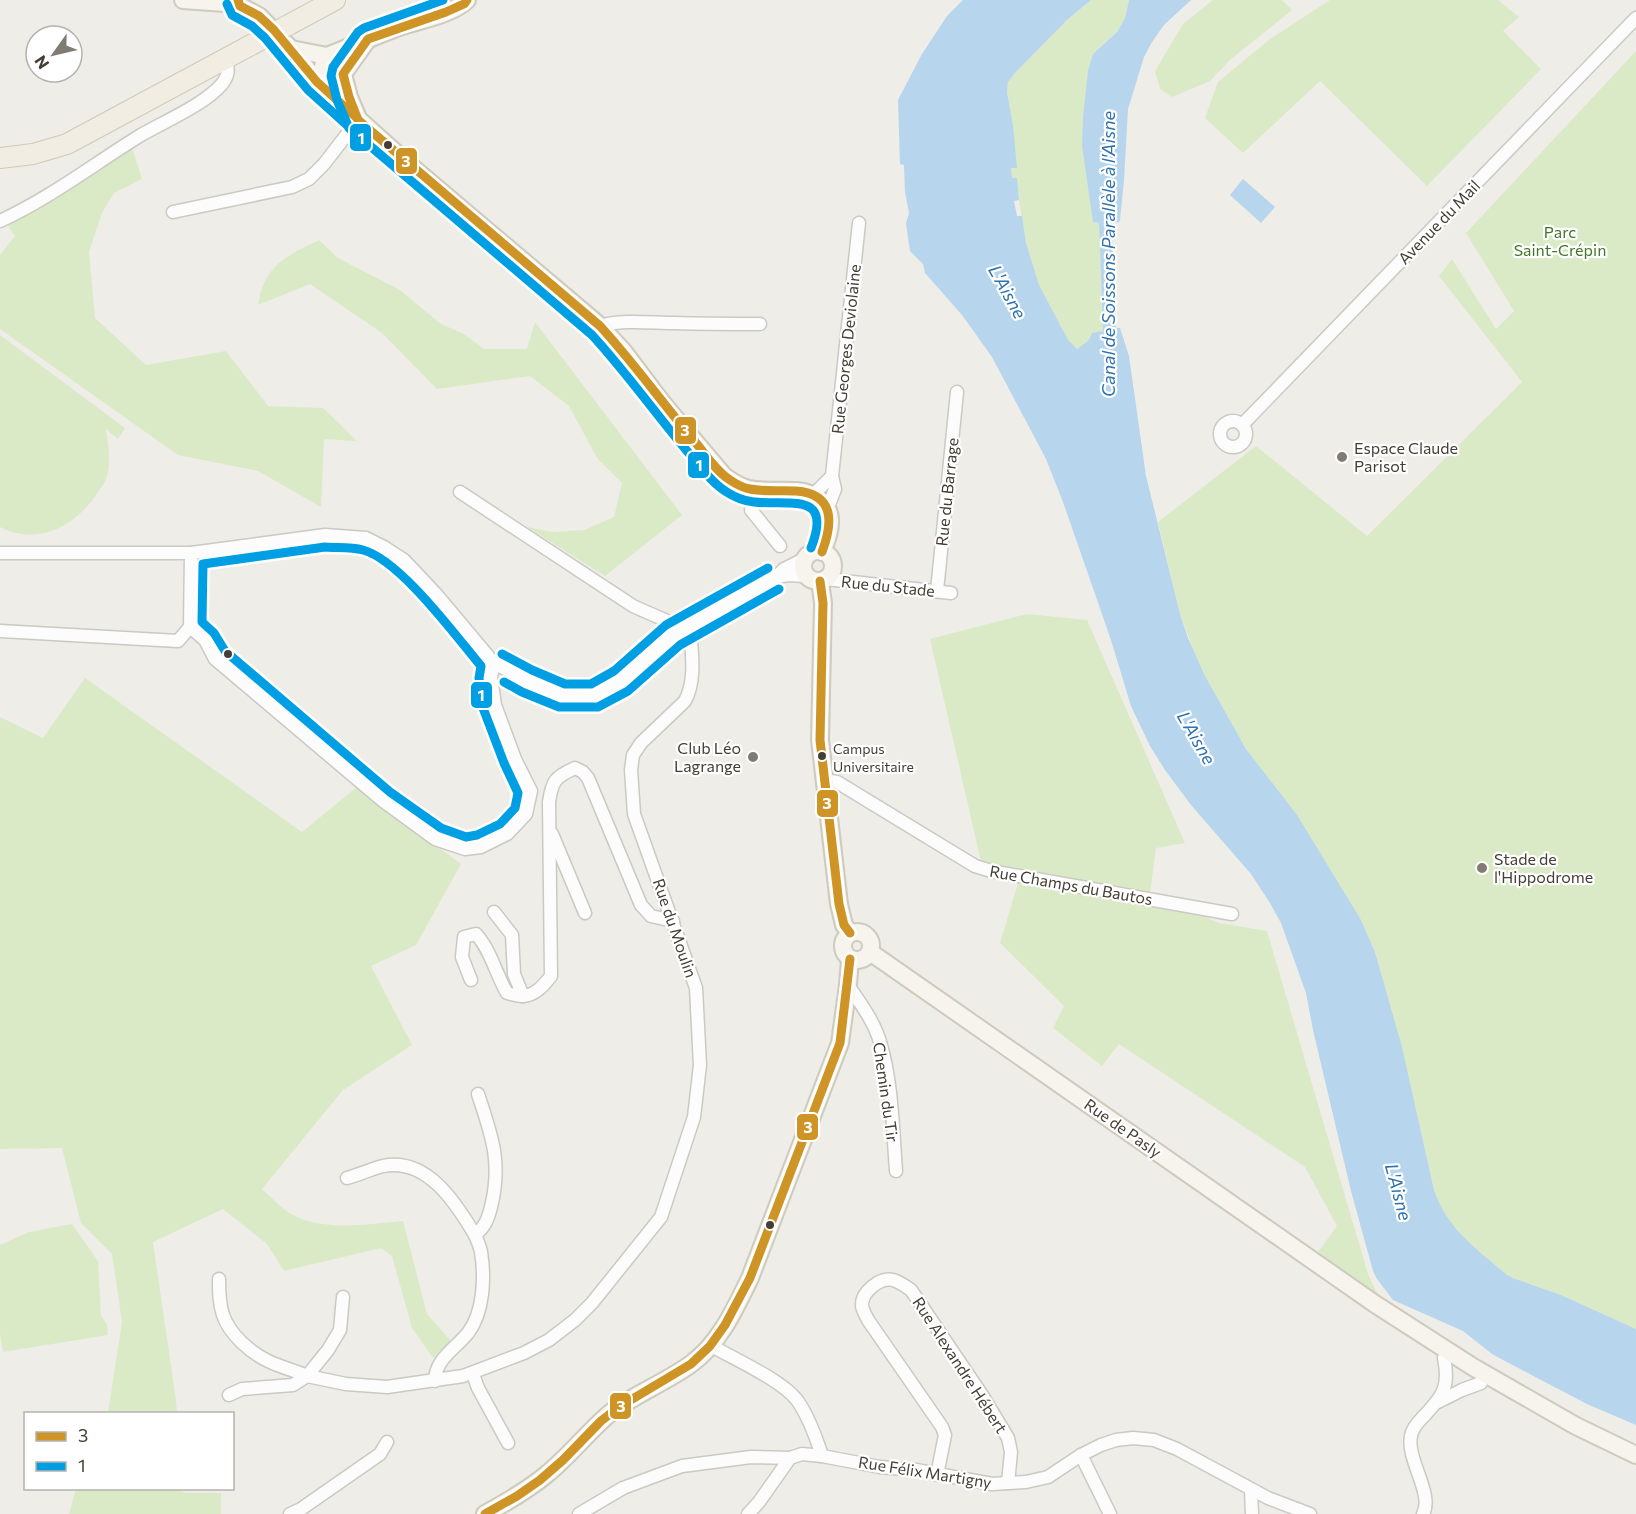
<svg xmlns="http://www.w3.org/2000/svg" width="1636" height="1514" font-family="Commissioner,sans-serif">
  <rect width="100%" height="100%" fill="#eeede8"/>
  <g fill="#daeac7">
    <path d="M 1091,0 L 1129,0 L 1125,18 L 1117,32 L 1093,54 L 1088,70 L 1082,144 L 1093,222 L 1099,223 L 1103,331 L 1077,349 L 1068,341 L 1039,286 L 1026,243 L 1019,200 L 1017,179 L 1012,178 L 1011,168 L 1016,168 L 1013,125 L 1007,92 L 1008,82 L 1014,74 L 1067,20 Z"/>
    <path d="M 1213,0 L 1282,0 L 1292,10 L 1230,60 L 1210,81 L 1172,97 L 1160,89 L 1155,71 L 1183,24 Z"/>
    <path d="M 1330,0 L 1498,0 L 1519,17 L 1503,31 L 1541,69 L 1427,186 L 1320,81 L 1243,153 L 1205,118 L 1218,82 L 1270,39 Z"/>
    <path d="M 1636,51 L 1636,1329 L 1561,1295 L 1513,1278 L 1507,1275 C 1476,1248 1448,1230 1434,1190 L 1403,1053 L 1375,952 L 1361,920 L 1267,779 L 1246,749 L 1204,674 L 1196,657 L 1180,614 L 1158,522 L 1256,446 L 1367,536 L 1522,382 L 1439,276 L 1452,259 L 1496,329 L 1514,311 L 1466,233 Z"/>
    <path d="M 132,147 L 142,179 L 114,193 L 102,213 L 89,252 L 95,318 L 146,365 L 226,351 L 268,406 L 323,408 L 357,441 L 324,439 L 321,507 L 258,471 L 178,455 L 0,329 L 0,255 L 15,236 L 7,224 Z"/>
    <path d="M 319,240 L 338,258 L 400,290 L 441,324 L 464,334 L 484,349 L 527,349 L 535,322 L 682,515 L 605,576 L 527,527 L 552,532 L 584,530 L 614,517 L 622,483 L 597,458 L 569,406 L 530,376 L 437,389 L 382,333 L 310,284 L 258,305 C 265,264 285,257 319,240 Z"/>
    <path d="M 0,335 L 125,428 L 118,439 L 106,429 C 108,445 112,463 106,479 C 104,485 99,490 96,495 C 74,527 37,546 0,527 Z"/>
    <path d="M 1027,614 L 1087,620 L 1185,843 L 1156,848 L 1150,894 L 982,866 L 930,639 Z"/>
    <path d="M 85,678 L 302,832 L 357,787 L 461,864 L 416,945 L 371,966 L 412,1045 L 343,1090 L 262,1189 C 271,1197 281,1208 291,1214 C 322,1232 368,1224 403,1221 L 427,1314 L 451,1341 L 433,1358 L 412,1328 L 392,1256 L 381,1248 L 284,1271 L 267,1244 L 223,1209 L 153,1242 L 176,1400 L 177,1413 L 108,1413 L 122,1322 L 112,1254 L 81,1223 L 62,1148 L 0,1149 L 0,717 L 43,738 Z"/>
    <path d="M 1019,880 L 1200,915 L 1219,923 L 1267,931 L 1368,1274 L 1380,1300 L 1318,1252 L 1337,1226 L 1305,1167 L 1119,1044 L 1102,1066 L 1053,1028 L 1064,1006 L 1000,943 Z"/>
    <path d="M 72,1224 L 98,1261 L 101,1315 L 107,1325 L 108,1335 L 3,1352 L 0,1333 L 0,1245 L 29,1232 Z"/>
    <path d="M 175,1489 L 186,1493 L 221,1493 L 221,1514 L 69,1514 L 76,1489 Z"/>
  </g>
  <g fill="#b7d5ed">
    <path d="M 963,0 L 1091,0 L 1067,20 L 1014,74 L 1008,82 L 1007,92 L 1013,125 L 1017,168 L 1011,168 L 1012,178 L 1017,178 L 1019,200 L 1014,201 L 1017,216 L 1022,216 L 1026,243 L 1039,285 L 1068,340 L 1077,349 L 1089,340 L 1092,333 L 1103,331 L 1099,223 L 1093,222 L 1082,146 L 1083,118 L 1088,70 L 1093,54 L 1117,32 L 1125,18 L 1129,0 L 1191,0 L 1164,25 L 1152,42 L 1144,57 L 1128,109 L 1124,180 L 1120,220 L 1119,222 L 1112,223 L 1112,226 L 1116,328 L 1120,328 L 1129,356 L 1146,476 L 1180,614 L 1188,638 L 1204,674 L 1246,749 L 1297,815 L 1361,920 L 1375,952 L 1402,1047 L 1434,1190 C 1448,1230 1476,1248 1507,1275 L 1513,1278 L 1561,1295 L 1636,1329 L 1636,1425 L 1587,1404 L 1503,1360 L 1492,1354 L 1463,1331 L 1393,1300 L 1377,1279 L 1373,1271 L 1351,1191 L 1313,1030 L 1306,993 L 1281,923 L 1270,903 L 1251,874 L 1191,805 L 1165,770 L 1150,746 L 1131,706 L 1111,640 L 1063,502 L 1046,459 L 992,357 L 962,315 L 925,273 L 923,264 L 910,251 L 906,223 L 909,213 L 905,192 L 904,165 L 900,164 L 898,100 L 922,54 L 947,16 Z"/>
    <path d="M 1243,179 L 1275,207 L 1261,223 L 1230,195 Z"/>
  </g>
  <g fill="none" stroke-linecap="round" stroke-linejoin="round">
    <defs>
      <g id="street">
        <path d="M 173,212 L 292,187 L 309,179 L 324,164 L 358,120"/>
        <path d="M 0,221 C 50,198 94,164 141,135 C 165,121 204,105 222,84 C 229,75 229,69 225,59"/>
        <path d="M 600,326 C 621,319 653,323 675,323 C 704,324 732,324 760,324"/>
        <circle cx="1233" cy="434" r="13"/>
        <path d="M 1242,425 L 1636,18"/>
        <path d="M 460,492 L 633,606 L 676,625 L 681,630"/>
        <path d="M 813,495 L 832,476"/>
        <path d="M 751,510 L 780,546"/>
        <path d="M 827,510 L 835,489 L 832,476 L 859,223"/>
        <path d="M 0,553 L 191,553 L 325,535 L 366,538 L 384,547 L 404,560 L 437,595 L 494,663 L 527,681 L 563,696 L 594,696 L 621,681 L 673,635 L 775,578 L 784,569 L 804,559"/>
        <path d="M 777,577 L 788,575 L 806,576"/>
        <path d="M 826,579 L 951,593"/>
        <path d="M 937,591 L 957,392"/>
        <path d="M 190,627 L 205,640 L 215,659 L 383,801 L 435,839 L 465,849 L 481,847 L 507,834 L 526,814 L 531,791 L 515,759 L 495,705 L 491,677 L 494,663"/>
        <path d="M 0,631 L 178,641 L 190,627 L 191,553"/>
        <path d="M 824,780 L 837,782 L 975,866 L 991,871 L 1232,914"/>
        <path d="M 552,834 L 585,913"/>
        <path d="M 494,912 L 512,935 L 514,974 L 523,996"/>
        <path d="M 471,980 L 462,957 L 464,937 L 476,934 C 490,949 496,974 507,993 C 511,994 517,996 522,996 C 535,996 544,985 551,976 L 549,802 C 552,781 555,777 575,768 L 583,772 L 588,778 L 641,905 L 651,916 L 673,921"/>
        <path d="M 848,985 C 860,1003 874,1021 880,1042 C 892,1080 893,1131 896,1171"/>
        <path d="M 347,1178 C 358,1175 371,1169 383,1166 C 427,1157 456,1203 475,1235"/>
        <path d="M 219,1279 C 219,1291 219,1303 223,1315 C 230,1335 250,1352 268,1361 C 280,1367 294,1370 307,1376 L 328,1350 L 340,1330 L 343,1297"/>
        <path d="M 710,1345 C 734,1359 780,1379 797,1400 C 809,1417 816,1437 822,1456"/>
        <path d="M 473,1374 L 478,1388 L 508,1443"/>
        <path d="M 435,1381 C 435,1359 455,1349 468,1333 C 484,1312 485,1277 481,1252 C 480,1246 477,1240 475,1235 C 485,1227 488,1219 491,1207 C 502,1163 492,1136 478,1094"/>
        <path d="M 229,1395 L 242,1389 L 293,1385 L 307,1376 L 346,1384 L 387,1387 L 463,1376 L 524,1353 L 549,1340 L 575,1320 L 592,1303 L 661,1217 L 694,1117 L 700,1065 L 696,988 L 634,814 L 631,770 L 633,755 L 641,743 L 685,701 C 697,679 691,649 690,625"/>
        <path d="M 1438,1402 L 1462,1390 L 1481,1383"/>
        <path d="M 1081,1455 L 1110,1514"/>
        <path d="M 937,1475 L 945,1435 L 942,1427 L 868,1320 C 866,1316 863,1311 862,1306 C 861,1292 880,1277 893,1280 C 900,1282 905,1286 911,1290 L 982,1395 L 1008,1438 L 1011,1452 L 1008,1483"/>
        <path d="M 1251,1490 L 1252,1514"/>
        <path d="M 290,1514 L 301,1509 L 380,1454 L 387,1442"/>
        <path d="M 579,1514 L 623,1488 L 682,1466 L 751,1457 L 790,1458"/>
        <path d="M 748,1514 L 759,1502 L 790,1458 L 802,1454 L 822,1456 L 880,1467 L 916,1470 L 992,1484 L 1008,1483 L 1026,1482 L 1048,1477 L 1081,1455 L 1101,1445 L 1116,1440 L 1133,1438 L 1154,1440 L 1177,1449 L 1268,1498 L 1310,1514"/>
        <path d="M 1423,1514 C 1434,1494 1406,1459 1411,1436 C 1412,1429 1418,1422 1423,1417 C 1443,1396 1450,1387 1444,1358"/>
      </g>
      <g id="secondary">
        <path d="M 183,0 L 225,3 L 240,6 L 259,16 L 291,49 L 317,82 L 407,163 L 600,326 L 624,352 L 664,405 L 724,476 C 732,482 740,487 749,489 C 765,492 781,490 797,491 C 812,492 829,502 830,519 C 831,530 826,542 822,552"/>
        <path d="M 291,49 L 327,56 L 343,74 L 349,97 L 357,116"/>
        <path d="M 335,76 L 343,74 L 368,39"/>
        <path d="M 317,82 L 327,56 C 352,46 377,35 402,26 C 421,20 453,14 467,0"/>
        <circle cx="818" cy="566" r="15"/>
        <path d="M 820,581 L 823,603 L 820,740 L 839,904 L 844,925 L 850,933"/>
        <circle cx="857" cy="946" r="14"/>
        <path d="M 870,952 L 1375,1304 L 1473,1367 L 1576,1426 L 1636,1455"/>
        <path d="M 485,1514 C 507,1502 528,1490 547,1474 C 569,1456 587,1433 609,1414 C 634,1394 665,1383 691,1364 C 719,1344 735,1309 750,1278 L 840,1043 L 848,985 L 850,959"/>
      </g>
      <g id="primary">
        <path d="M 294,22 L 335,0"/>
        <path d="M 0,158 L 33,154 L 67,144 L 251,45"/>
      </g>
    </defs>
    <use href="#street" stroke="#cbc9c3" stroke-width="15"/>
    <use href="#secondary" stroke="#cecabe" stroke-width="20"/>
    <use href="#primary" stroke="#d1cab5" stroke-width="22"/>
    <use href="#street" stroke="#fcfcfc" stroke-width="12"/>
    <use href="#secondary" stroke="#f6f4ed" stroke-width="16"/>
    <use href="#primary" stroke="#f1ede2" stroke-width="20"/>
    <defs>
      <path id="primary-bridge" d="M 251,45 L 294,22"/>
    </defs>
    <use href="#primary-bridge" stroke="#d1cab5" stroke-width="22" stroke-linecap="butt"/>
    <use href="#primary-bridge" stroke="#f1ede2" stroke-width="20"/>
    <defs>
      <g id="bus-1">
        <path d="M 238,0 L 240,6 L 259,16 L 274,30 L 317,82 L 357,118"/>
        <path d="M 467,0 L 464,4 L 446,12 L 368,39 L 343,74 L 349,97 L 358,120 L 600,326 C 634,363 663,404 696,443 C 706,455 716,471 730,480 C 736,484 743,488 750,489 C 765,492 781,490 796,491 C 835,494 833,523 822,552"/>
        <path d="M 820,581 L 823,603 L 820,740 L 839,904 L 844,925 L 850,933"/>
        <path d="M 485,1514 L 517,1496 L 540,1480 L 563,1460 L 601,1421 L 619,1407 L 691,1364 L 710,1346 L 725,1325 L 750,1278 L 840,1043 L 850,959"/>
      </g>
      <g id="bus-2">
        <path d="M 443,0 L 364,28 L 358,32 L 333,67 L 331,76 L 337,100 L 349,128 L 592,335 C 626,372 655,413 687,451 C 699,465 710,481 725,491 C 734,497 743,501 754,502 C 791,506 833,491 811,548"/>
        <path d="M 227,4 L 232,15 L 252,26 L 265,38 L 308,90 L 349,127"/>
        <path d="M 325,547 C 337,548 351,547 363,550 C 400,560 455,635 481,666 L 479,678 L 483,708 L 504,763 L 518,793 L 515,808 L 500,824 L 477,835 L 466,837 L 441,828 L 390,792 L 225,651 L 214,633 L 202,622 L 203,564 Z"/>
        <path d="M 502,654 L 532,670 L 565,684 L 591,684 L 614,671 L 666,625 L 768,568"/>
        <path d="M 504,682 L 522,692 L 559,707 L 598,707 L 628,691 L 680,645 L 779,589"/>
      </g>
    </defs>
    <use href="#bus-1" stroke="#fff" stroke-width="14"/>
    <use href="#bus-2" stroke="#fff" stroke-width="14"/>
    <use href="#bus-1" stroke="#ce9526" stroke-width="9"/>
    <use href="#bus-2" stroke="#009fe3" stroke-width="9"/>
  </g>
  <g fill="#443e34" stroke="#fff" stroke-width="2">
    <circle cx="388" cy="145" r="5"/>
    <circle cx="228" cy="654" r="5"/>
    <circle cx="822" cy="756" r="5"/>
    <circle cx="770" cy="1225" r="5"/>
  </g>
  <g fill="#807b73" stroke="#fff" stroke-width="2">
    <circle cx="1342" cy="457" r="6"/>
    <circle cx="753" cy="757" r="6"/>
    <circle cx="1482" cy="868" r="6"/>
  </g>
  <g text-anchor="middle" stroke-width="4.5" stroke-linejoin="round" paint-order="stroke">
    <g font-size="14" fill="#443e34" stroke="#fff" text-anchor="start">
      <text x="833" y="754">Campus<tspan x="833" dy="18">Universitaire</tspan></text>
    </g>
    <g font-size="16" fill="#443e34" stroke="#fff">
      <text transform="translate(1439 222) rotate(-46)" y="6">Avenue du Mail</text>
      <text transform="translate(846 349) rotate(-84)" y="6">Rue Georges Deviolaine</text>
      <text transform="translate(947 492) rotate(-84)" y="6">Rue du Barrage</text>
      <text transform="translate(888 586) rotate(6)" y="6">Rue du Stade</text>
      <text transform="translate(1071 885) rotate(10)" y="6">Rue Champs du Bautos</text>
      <text transform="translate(675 928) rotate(71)" y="6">Rue du Moulin</text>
      <text transform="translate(886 1092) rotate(82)" y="6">Chemin du Tir</text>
      <text transform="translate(1123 1128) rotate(35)" y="6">Rue de Pasly</text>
      <text transform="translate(960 1365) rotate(57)" y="6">Rue Alexandre Hébert</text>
      <text transform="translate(925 1472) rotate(9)" y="6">Rue Félix Martigny</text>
    </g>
    <g font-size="16" fill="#417528" stroke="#fff">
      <text x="1560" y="238">Parc<tspan x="1560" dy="18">Saint-Crépin</tspan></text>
    </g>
    <g font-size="16" fill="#443e34" stroke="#fff" text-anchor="start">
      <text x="1354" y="454">Espace Claude<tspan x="1354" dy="18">Parisot</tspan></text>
      <text x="741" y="754" text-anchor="end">Club Léo<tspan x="741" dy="18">Lagrange</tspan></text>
      <text x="1494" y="865">Stade de<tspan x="1494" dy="18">l'Hippodrome</tspan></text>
    </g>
    <g font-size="18" font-style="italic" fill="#2e72af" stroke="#fff">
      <text transform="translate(1109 254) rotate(-90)" y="6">Canal de Soissons Parallèle à l'Aisne</text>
      <text transform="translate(1007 292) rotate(61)" y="6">L'Aisne</text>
      <text transform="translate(1196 738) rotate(60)" y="6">L'Aisne</text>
      <text transform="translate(1398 1192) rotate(75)" y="6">L'Aisne</text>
    </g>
  </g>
  <g stroke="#fff" stroke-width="2">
    <rect x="349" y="123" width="23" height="29" rx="6" fill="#009fe3"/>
    <rect x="395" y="147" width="23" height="28" rx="6" fill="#ce9526"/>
    <rect x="674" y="416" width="23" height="29" rx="6" fill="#ce9526"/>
    <rect x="687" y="451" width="23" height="28" rx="6" fill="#009fe3"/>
    <rect x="470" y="681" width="23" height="28" rx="6" fill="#009fe3"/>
    <rect x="816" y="789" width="23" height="29" rx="6" fill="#ce9526"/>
    <rect x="796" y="1113" width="23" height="28" rx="6" fill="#ce9526"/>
    <rect x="609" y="1392" width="23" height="28" rx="6" fill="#ce9526"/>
  </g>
  <g font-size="16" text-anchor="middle" font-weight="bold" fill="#fff">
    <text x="361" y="144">1</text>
    <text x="406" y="167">3</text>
    <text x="685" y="436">3</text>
    <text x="699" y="471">1</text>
    <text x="481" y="701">1</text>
    <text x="827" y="809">3</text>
    <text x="808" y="1133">3</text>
    <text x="621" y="1412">3</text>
  </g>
  <rect x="24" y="1412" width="210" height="78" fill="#ffffff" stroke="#b4b2ae" stroke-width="1.5"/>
  <rect x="36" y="1432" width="30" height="9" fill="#ce9526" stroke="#b4b2ae" stroke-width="1.5"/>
  <text x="78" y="1442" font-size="18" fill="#443e34">3</text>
  <rect x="36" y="1462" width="30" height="9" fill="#009fe3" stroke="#b4b2ae" stroke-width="1.5"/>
  <text x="78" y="1472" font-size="18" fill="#443e34">1</text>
  <g transform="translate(54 54) rotate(236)"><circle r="28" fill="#ffffff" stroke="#b4b2ae" stroke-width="1.5"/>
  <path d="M0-4.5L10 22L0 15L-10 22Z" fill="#807b73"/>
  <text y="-9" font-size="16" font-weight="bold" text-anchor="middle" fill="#443e34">N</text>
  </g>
</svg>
